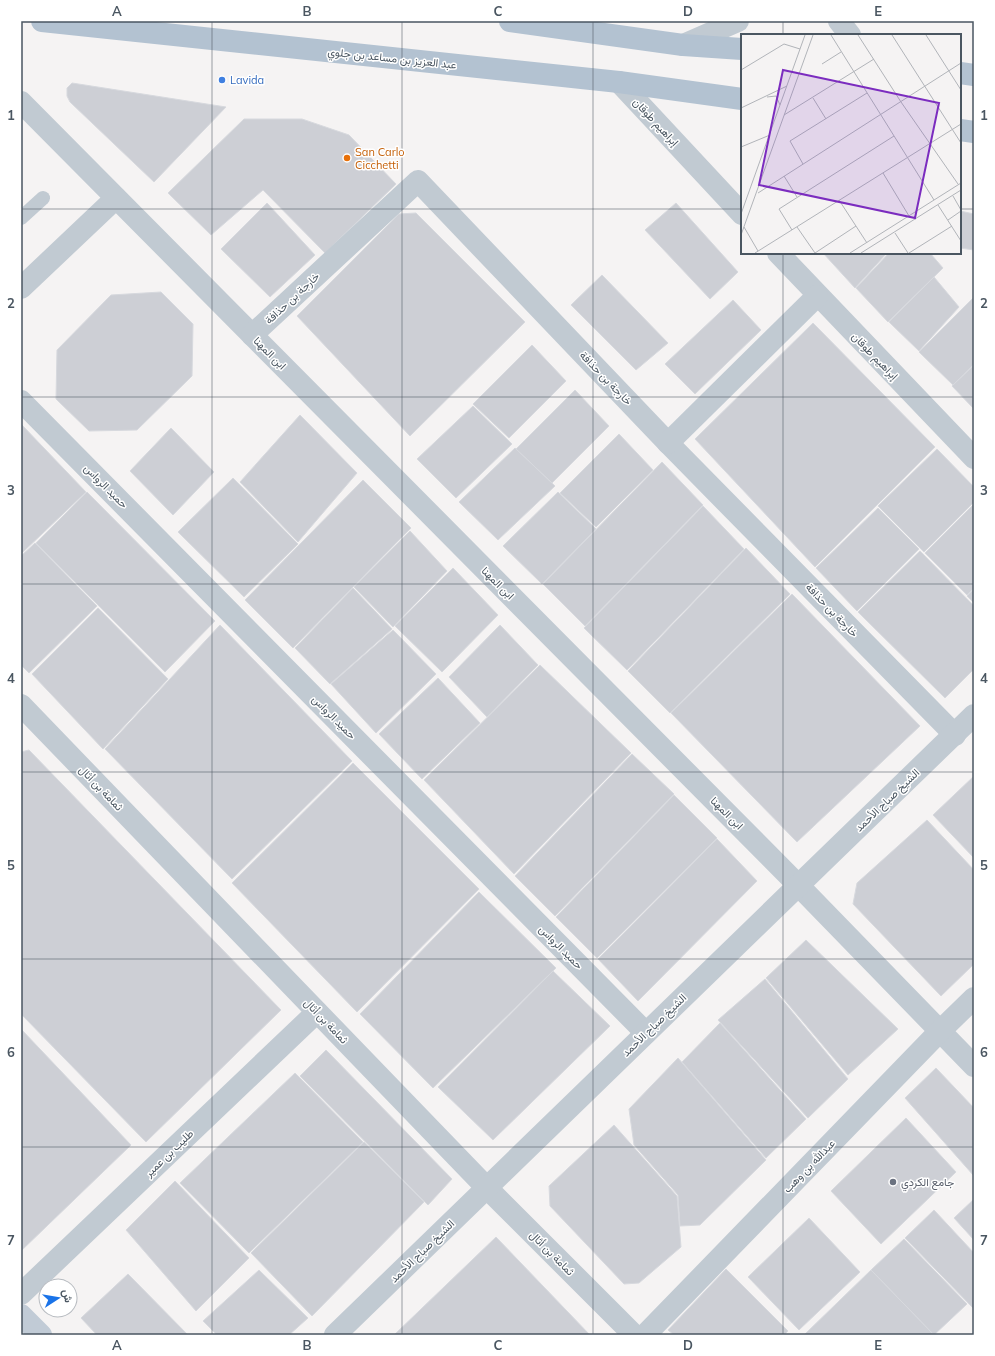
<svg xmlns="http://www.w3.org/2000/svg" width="995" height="1356" font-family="Mulish,Vazirmatn,sans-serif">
  <rect width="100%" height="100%" fill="#f5f3f3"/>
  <g fill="#cdcfd5" stroke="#d7d9de">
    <path d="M 72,83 L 226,107 L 154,182 L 70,102 L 67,96 L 67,88 Z"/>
    <path d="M 244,119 L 302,119 L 349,135 L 396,184 L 325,253 L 263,190 L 211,235 L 168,193 Z"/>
    <path d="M 267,203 L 315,255 L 270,297 L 221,249 Z"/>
    <path d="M 676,203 L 738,272 L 710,299 L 645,230 Z"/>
    <path d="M 960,211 L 974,214 L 974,250 L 960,248 Z"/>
    <path d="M 416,213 L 525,322 L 410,436 L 297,316 L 399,214 Z"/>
    <path d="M 823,253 L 887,253 L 855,288 Z"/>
    <path d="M 889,253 L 930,253 L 943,268 L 888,322 L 856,288 Z"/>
    <path d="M 602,275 L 668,343 L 636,370 L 571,305 Z"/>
    <path d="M 934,277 L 959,307 L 919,351 L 889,322 Z"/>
    <path d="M 161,292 L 193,324 L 192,376 L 137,430 L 89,431 L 56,399 L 57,350 L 111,295 Z"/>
    <path d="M 973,298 L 974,299 L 974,364 L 953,385 L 919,352 Z"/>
    <path d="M 733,300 L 761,330 L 695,394 L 665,364 Z"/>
    <path d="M 813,323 L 935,447 L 815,567 L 695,439 Z"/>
    <path d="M 532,345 L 566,381 L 509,438 L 473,404 Z"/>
    <path d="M 974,365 L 974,409 L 952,386 Z"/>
    <path d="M 575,390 L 609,426 L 552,483 L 516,449 Z"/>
    <path d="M 473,406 L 512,444 L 456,498 L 417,459 Z"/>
    <path d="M 300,415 L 357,473 L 298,542 L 240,482 Z"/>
    <path d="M 21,424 L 86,492 L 21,554 Z"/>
    <path d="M 171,428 L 214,472 L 173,515 L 130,471 Z"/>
    <path d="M 619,434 L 653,470 L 596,527 L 560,493 Z"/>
    <path d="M 515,448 L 555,486 L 498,540 L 459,502 Z"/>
    <path d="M 937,449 L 974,487 L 974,502 L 924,552 L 878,506 Z"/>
    <path d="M 662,462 L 703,505 L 585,626 L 543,584 Z"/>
    <path d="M 233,478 L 298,544 L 244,597 L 178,532 Z"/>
    <path d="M 363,480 L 411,528 L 293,648 L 245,600 Z"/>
    <path d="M 87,492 L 215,621 L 165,672 L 36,543 Z"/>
    <path d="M 558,492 L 596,529 L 542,584 L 503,546 Z"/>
    <path d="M 974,504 L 974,588 L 967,595 L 925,553 Z"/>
    <path d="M 703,506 L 744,549 L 627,670 L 584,628 Z"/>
    <path d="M 878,508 L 919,549 L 857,611 L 816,568 Z"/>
    <path d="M 410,531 L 447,571 L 393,627 L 354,587 Z"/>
    <path d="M 35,543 L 97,606 L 29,673 L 21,665 L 21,556 Z"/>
    <path d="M 746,548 L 790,594 L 670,713 L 628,671 Z"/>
    <path d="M 920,551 L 974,606 L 974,669 L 945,698 L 858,612 Z"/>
    <path d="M 453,568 L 498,615 L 442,672 L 395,626 Z"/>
    <path d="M 353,588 L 392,629 L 330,684 L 295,648 Z"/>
    <path d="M 974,589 L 974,603 L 967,596 Z"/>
    <path d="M 792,594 L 920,726 L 797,842 L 671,713 Z"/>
    <path d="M 98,608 L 168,679 L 103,749 L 32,674 Z"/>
    <path d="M 220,625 L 352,761 L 232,879 L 105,749 Z"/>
    <path d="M 500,625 L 538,665 L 487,717 L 449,677 Z"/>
    <path d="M 393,630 L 436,674 L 376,733 L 331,684 Z"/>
    <path d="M 540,665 L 631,753 L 514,874 L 424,780 Z"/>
    <path d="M 438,678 L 480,723 L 422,779 L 379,734 Z"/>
    <path d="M 29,750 L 281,1010 L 146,1142 L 21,1014 L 21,752 Z"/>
    <path d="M 632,754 L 674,794 L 555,916 L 515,876 Z"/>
    <path d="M 353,763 L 479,889 L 357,1012 L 232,883 Z"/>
    <path d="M 974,776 L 974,858 L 933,815 Z"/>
    <path d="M 674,795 L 717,838 L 597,958 L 556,917 Z"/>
    <path d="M 927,820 L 974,870 L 974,964 L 941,996 L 853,904 L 857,883 Z"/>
    <path d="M 717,839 L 757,881 L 638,1001 L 598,959 Z"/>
    <path d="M 479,892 L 556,968 L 433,1088 L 360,1014 Z"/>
    <path d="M 806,940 L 898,1029 L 848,1075 L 766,978 Z"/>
    <path d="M 553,971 L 610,1026 L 493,1140 L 438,1087 Z"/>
    <path d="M 765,979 L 848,1079 L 808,1118 L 718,1020 Z"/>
    <path d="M 720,1023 L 806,1119 L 766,1158 L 682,1062 Z"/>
    <path d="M 21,1029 L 131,1145 L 21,1251 Z"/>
    <path d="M 326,1050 L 452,1179 L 428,1205 L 300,1076 Z"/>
    <path d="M 678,1058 L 766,1160 L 700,1225 L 680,1226 L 678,1195 L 634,1145 L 629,1109 Z"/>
    <path d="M 936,1068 L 974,1108 L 974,1176 L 905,1098 Z"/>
    <path d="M 295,1073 L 363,1142 L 249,1253 L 180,1183 Z"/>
    <path d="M 906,1118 L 956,1172 L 881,1244 L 831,1191 Z"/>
    <path d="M 614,1125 L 677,1196 L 681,1247 L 639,1283 L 624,1284 L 550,1206 L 549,1186 Z"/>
    <path d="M 364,1142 L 424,1202 L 312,1316 L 251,1253 Z"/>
    <path d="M 175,1181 L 249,1258 L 196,1311 L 126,1230 Z"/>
    <path d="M 974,1199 L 974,1240 L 954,1218 Z"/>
    <path d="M 934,1210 L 974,1253 L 974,1307 L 973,1308 L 905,1238 Z"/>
    <path d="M 809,1218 L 860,1272 L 799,1330 L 748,1277 Z"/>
    <path d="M 496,1237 L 590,1335 L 394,1335 Z"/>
    <path d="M 904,1239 L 967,1304 L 934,1335 L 871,1270 Z"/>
    <path d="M 726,1269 L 788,1331 L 784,1335 L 674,1335 L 668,1330 Z"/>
    <path d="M 259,1270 L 308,1318 L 289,1335 L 217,1335 L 203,1321 Z"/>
    <path d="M 871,1270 L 934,1335 L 805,1335 L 805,1334 Z"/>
    <path d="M 128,1274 L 188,1335 L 97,1335 L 81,1318 Z"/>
  </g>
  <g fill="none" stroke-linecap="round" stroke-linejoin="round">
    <path stroke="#c1cad2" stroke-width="14" d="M 21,218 L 43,198"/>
    <g stroke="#c1cad2" stroke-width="22">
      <path d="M 839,21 L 850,35"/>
      <path d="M 683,45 L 738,21"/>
      <path d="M 619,82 L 742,214"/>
      <path d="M 21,102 L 798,885 L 974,1066"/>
      <path d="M 778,253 L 974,458"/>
      <path d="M 21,288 L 116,198"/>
      <path d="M 252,335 L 418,181 L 668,443 L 955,735"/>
      <path d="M 21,401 L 646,1033"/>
      <path d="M 668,443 L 817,296"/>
      <path d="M 21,705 L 487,1188 L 634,1335"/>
      <path d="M 21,1294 L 317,1012"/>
      <path d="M 335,1335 L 974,715"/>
      <path d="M 645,1335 L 940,1031 L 974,998"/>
    </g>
    <path stroke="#c1cbd6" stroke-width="22" d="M 21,1315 L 41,1335"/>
    <g stroke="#b3c2d1" stroke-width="22">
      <path d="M 42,21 L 619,82 L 742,99"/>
      <path d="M 510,21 L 683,45 L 742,49"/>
      <path d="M 960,73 L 974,75"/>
      <path d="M 960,130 L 974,132"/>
    </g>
  </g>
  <path fill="none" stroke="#4a5661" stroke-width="1" stroke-opacity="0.55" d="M 212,21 L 212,1335M 402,21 L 402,1335M 593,21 L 593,1335M 783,21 L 783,35M 21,209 L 742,209M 960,209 L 974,209M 783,253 L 783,1335M 21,397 L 974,397M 21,584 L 974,584M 21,772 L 974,772M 21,959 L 974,959M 21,1147 L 974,1147"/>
  <circle fill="#3f7fe0" stroke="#fff" stroke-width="1.5" cx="222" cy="80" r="4"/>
  <circle fill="#e8710a" stroke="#fff" stroke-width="1.5" cx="347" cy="158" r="4"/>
  <circle fill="#6b7280" stroke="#fff" stroke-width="1.5" cx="893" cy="1182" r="4"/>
  <g text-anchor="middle" stroke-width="3" stroke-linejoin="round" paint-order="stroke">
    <g font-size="11" fill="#4a5661" stroke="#fff">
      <text transform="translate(392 58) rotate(6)" y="4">عبد العزيز بن مساعد بن جلوي</text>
      <text transform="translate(656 122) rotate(47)" y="4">إبراهيم طوقان</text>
      <text transform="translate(292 298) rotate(-43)" y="4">خارجة بن حذافة</text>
      <text transform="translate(270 353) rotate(45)" y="4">ابن المهنا</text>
      <text transform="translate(875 356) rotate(46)" y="4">إبراهيم طوقان</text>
      <text transform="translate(606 378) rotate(46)" y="4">خارجة بن حذافة</text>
      <text transform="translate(106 486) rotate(45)" y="4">حميد الرواس</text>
      <text transform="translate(498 583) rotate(45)" y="4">ابن المهنا</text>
      <text transform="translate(832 610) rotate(46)" y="4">خارجة بن حذافة</text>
      <text transform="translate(334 717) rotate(45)" y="4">حميد الرواس</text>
      <text transform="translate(101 788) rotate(46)" y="4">ثمامة بن أثال</text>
      <text transform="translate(887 800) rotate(-44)" y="4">الشيخ صباح الأحمد</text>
      <text transform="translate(727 813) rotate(45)" y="4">ابن المهنا</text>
      <text transform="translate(561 947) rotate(45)" y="4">حميد الرواس</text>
      <text transform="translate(326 1021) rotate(46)" y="4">ثمامة بن أثال</text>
      <text transform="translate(654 1025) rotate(-44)" y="4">الشيخ صباح الأحمد</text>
      <text transform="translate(169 1153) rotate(-44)" y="4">طليب بن عمير</text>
      <text transform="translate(809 1166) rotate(-46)" y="4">عبدالله بن وهب</text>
      <text transform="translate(422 1251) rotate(-44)" y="4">الشيخ صباح الأحمد</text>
      <text transform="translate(552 1253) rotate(45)" y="4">ثمامة بن أثال</text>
    </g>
    <g font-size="11" fill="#366cbe" stroke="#fff" text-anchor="start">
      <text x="230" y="84">Lavida</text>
    </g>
    <g font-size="11" fill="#c56008" stroke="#fff" text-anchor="start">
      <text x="355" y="156">San Carlo<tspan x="355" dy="13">Cicchetti</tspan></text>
    </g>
    <g font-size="11" fill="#5b616d" stroke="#fff" text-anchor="start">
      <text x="901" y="1186">جامع الكردي</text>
    </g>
  </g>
  <g transform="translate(741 34)">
    <rect width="220" height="220" fill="#f5f3f3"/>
    <path fill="none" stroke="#b1b4b9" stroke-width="1" d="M 90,1 L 193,166M 117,1 L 160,68 L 217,150M 151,1 L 220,109M 185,1 L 220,56M 81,30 L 100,18M 0,36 L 43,10 L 59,15M 26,63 L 35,62 L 39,71M 72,64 L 85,85M 0,74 L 46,52M 43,81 L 133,25M 0,113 L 29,101M 62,130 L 49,107 L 126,59M 142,139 L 168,182M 43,142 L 56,163M 17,159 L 220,29M 212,162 L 220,176M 98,166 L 126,209M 197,171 L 220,207M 0,180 L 64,1M 207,186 L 220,177M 3,193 L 17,217M 56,193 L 74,219M 51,196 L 38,175 L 153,102M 154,199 L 167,219M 0,201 L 72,1M 14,219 L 220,90M 74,219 L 115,192M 109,219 L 220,149M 120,219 L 220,156M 168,219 L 211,192"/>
    <path fill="#7b2cbf" fill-opacity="0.15" stroke="#7b2cbf" stroke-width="2" d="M 42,36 L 198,69 L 174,184 L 18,151 Z"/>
    <rect width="220" height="220" fill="none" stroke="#4a5661" stroke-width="2"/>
  </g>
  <rect width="995" height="1356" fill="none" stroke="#ffffff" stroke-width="44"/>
  <g transform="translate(58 1298) rotate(78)"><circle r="19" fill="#ffffff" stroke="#b7bbc0"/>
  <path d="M0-3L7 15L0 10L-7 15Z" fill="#1a73e8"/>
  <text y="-6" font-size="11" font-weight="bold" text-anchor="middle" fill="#4a5661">ش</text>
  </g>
  <rect x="22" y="22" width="951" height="1312" fill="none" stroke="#4a5661" stroke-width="1.5"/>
  <g font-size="13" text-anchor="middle" font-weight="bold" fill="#4a5661">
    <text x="117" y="16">A</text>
    <text x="307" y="16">B</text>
    <text x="498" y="16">C</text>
    <text x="688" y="16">D</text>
    <text x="878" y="16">E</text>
    <text x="11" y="120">1</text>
    <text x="984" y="120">1</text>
    <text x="11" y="308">2</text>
    <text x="984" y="308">2</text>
    <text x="11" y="495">3</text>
    <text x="984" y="495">3</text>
    <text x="11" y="683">4</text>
    <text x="984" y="683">4</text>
    <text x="11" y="870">5</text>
    <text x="984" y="870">5</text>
    <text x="11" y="1057">6</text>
    <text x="984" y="1057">6</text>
    <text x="11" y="1245">7</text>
    <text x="984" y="1245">7</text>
    <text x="117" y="1350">A</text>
    <text x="307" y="1350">B</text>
    <text x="498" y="1350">C</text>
    <text x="688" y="1350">D</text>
    <text x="878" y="1350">E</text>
  </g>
</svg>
